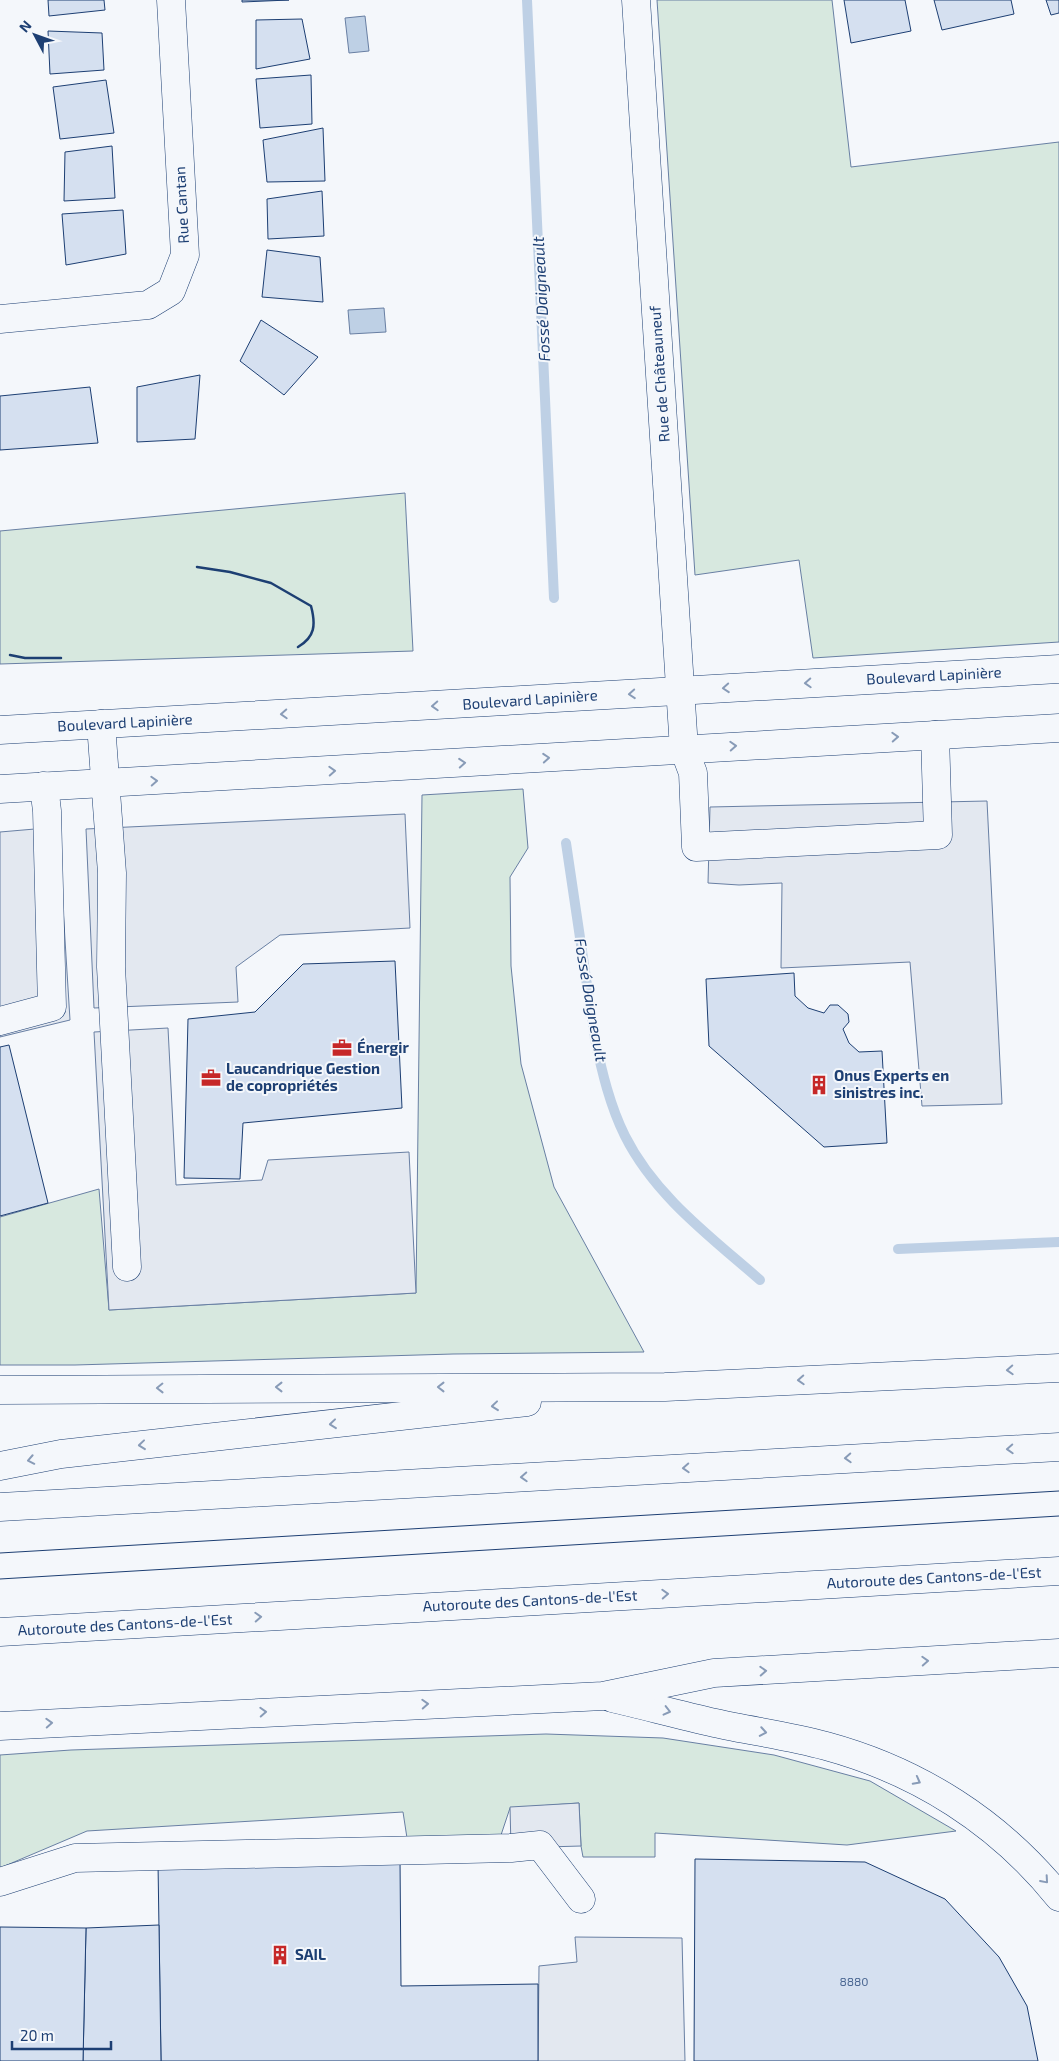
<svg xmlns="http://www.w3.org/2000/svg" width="1059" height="2061" font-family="'Exo 2',sans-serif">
  <rect width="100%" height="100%" fill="#f4f7fb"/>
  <g fill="#d7e8df" stroke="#687fa3">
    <path d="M 657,0 L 832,0 L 851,167 L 1059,142 L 1059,642 L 813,658 L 799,560 L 695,575 Z"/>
    <path d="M 405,493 L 413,651 L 0,664 L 0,531 Z"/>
    <path d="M 523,789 L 528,848 L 510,877 L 511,966 L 521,1064 L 554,1187 L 644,1352 L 453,1354 L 75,1365 L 0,1365 L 0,1217 L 99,1189 L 109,1310 L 416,1293 L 422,795 Z"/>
    <path d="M 546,1734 L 663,1738 L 774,1755 L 870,1781 L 956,1831 L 847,1845 L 655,1833 L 655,1857 L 583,1857 L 581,1846 L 579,1803 L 510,1808 L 501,1835 L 407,1838 L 403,1812 L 87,1831 L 0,1868 L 0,1755 L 71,1750 Z"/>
  </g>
  <g fill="#e3e8f0" stroke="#687fa3">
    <path d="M 987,801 L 1002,1104 L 922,1106 L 910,962 L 781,968 L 782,883 L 739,885 L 708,883 L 710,807 Z"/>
    <path d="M 405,814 L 410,928 L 280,935 L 236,967 L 238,1002 L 94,1008 L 86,829 Z"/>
    <path d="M 58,827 L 70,1020 L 0,1037 L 0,832 Z"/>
    <path d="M 168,1028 L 176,1185 L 262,1180 L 268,1160 L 409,1152 L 416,1293 L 109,1310 L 94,1032 Z"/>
    <path d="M 579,1803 L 581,1846 L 511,1848 L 510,1807 Z"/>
    <path d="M 575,1937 L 682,1938 L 685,2061 L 538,2061 L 539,1966 L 577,1962 Z"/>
  </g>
  <g fill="#bed0e5" stroke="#687fa3">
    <path d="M 365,16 L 369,51 L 349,53 L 345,18 Z"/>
    <path d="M 384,308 L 386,332 L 350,334 L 348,310 Z"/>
  </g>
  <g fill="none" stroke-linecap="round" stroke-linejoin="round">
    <g stroke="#bed0e5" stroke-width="10">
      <path d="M 527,0 L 554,598"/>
      <path d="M 566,843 L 595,1039 C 602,1072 610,1106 625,1136 C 655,1196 711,1237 760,1280"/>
      <path d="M 898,1249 L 1059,1242"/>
    </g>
  </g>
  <g fill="#d5e0f0" stroke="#1d3f73">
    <path d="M 48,0 L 104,0 L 105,10 L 49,16 Z"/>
    <path d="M 242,0 L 289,0 L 242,2 Z"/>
    <path d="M 844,0 L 905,0 L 911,31 L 851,43 Z"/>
    <path d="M 934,0 L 1011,0 L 1014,14 L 942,30 Z"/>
    <path d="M 1046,0 L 1059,0 L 1059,13 L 1051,15 Z"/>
    <path d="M 302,19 L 310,59 L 256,69 L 256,20 Z"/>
    <path d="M 48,31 L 102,33 L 104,70 L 50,74 Z"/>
    <path d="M 311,75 L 312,124 L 260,128 L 256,79 Z"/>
    <path d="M 106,80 L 114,133 L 60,139 L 53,87 Z"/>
    <path d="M 323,128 L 325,181 L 267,182 L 263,140 Z"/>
    <path d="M 112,146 L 115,198 L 64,201 L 65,152 Z"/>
    <path d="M 322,191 L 324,236 L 268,239 L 267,199 Z"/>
    <path d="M 123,210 L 126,254 L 66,265 L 62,214 Z"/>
    <path d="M 267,250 L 320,257 L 323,302 L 262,297 Z"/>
    <path d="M 261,320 L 318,357 L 284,395 L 240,361 Z"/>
    <path d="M 200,375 L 195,439 L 137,442 L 137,387 Z"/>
    <path d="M 90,387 L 98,443 L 0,450 L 0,396 Z"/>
    <path d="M 395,961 L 402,1108 L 243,1123 L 240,1179 L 184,1178 L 188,1019 L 255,1012 L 303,964 Z"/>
    <path d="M 794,973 L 795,996 L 808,1008 L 824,1013 L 830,1005 L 838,1005 L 848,1014 L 849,1022 L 843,1029 L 849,1043 L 859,1052 L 882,1051 L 887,1143 L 824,1147 L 709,1046 L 706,979 Z"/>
    <path d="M 9,1045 L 48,1203 L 0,1216 L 0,1047 Z"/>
    <path d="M 400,1859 L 401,1986 L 538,1984 L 538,2061 L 161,2061 L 158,1863 Z"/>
    <path d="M 695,1859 L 865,1862 L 945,1899 L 999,1957 L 1027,2006 L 1038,2061 L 694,2061 Z"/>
    <path d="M 159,1925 L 161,2061 L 83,2061 L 86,1928 Z"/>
    <path d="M 0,1927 L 86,1928 L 83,2061 L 0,2061 Z"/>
  </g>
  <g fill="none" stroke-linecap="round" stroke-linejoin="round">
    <defs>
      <g id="minor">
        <path d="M 636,0 L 684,749 L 693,773 L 696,847 L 938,835 L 935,735"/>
        <path d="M 0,319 L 148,305 L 171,291 L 185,255 L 171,0"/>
        <path d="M 101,724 L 112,873 L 111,967 L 127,1267"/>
        <path d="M 0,1021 L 52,1007 L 47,811 L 44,786"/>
        <path d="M 0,1882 L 75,1858 L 511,1848 L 540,1845 L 581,1899"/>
      </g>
      <g id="major">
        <path d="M 0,730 L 1059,669"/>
        <path d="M 0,789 L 1059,728"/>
      </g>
      <g id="highway">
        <path d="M 0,1390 L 665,1387 L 1059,1368"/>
        <path d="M 0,1466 L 61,1454 L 527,1402"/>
        <path d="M 0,1507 L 1059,1447"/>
        <path d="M 0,1632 L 1059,1571"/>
        <path d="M 612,1698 C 646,1706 680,1715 715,1723 C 751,1731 789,1736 826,1746 C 918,1771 999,1822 1059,1897"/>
        <path d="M 0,1726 L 603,1696 L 714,1673 L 1059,1653"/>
      </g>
    </defs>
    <use href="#minor" stroke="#1d3f73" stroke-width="29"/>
    <use href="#major" stroke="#1d3f73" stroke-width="29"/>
    <use href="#highway" stroke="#1d3f73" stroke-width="29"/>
    <use href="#minor" stroke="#f4f7fb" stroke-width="28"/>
    <use href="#major" stroke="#f4f7fb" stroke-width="28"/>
    <use href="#highway" stroke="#f4f7fb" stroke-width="28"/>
    <g stroke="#1d3f73" stroke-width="1">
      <path d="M 0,1553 L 1059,1491"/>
      <path d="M 0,1579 L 1059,1516"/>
    </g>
    <g stroke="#1d3f73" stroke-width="2.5">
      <path d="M 197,567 L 230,572 L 271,583 L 311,606 C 316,625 315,637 298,647"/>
      <path d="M 10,655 L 25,658 L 61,658"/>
    </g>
  </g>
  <defs><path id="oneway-chevron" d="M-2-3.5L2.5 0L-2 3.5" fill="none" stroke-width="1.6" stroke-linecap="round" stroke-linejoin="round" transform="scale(1.25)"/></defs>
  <g stroke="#889bb7">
    <use href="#oneway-chevron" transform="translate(808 683) rotate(177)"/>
    <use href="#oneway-chevron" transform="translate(726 688) rotate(176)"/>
    <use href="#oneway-chevron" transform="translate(632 694) rotate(176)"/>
    <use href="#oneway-chevron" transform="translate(435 706) rotate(177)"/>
    <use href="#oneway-chevron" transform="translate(284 714) rotate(177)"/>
    <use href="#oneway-chevron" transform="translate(895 737) rotate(-3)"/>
    <use href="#oneway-chevron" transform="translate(733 746) rotate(-3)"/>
    <use href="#oneway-chevron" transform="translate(546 758) rotate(-4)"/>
    <use href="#oneway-chevron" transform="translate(462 763) rotate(-4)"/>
    <use href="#oneway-chevron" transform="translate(332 771) rotate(-3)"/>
    <use href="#oneway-chevron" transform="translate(154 781) rotate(-3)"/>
    <use href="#oneway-chevron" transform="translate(1010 1370) rotate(177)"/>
    <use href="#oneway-chevron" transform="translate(801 1380) rotate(177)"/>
    <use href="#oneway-chevron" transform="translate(279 1387) rotate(180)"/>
    <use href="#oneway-chevron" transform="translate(441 1387) rotate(180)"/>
    <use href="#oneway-chevron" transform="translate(160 1388) rotate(179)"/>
    <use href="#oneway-chevron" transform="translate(495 1406) rotate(174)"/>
    <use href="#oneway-chevron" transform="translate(333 1424) rotate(174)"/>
    <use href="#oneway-chevron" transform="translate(142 1445) rotate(174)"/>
    <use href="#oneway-chevron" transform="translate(1010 1449) rotate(177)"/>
    <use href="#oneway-chevron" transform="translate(848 1458) rotate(177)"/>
    <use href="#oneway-chevron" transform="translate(31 1460) rotate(169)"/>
    <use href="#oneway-chevron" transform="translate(686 1468) rotate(177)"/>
    <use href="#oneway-chevron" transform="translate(524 1477) rotate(177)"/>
    <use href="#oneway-chevron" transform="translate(665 1594) rotate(-3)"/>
    <use href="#oneway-chevron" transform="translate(258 1617) rotate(-3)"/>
    <use href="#oneway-chevron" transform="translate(925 1661) rotate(-3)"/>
    <use href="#oneway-chevron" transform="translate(763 1671) rotate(-3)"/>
    <use href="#oneway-chevron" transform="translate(425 1704) rotate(-3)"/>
    <use href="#oneway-chevron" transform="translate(667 1711) rotate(14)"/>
    <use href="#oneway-chevron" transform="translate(263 1712) rotate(-3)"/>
    <use href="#oneway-chevron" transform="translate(49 1723) rotate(-3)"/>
    <use href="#oneway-chevron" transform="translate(763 1732) rotate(10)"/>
    <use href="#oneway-chevron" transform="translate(917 1781) rotate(28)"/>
    <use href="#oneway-chevron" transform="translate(1045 1880) rotate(49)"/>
  </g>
  <defs>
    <symbol id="office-bare" viewBox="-9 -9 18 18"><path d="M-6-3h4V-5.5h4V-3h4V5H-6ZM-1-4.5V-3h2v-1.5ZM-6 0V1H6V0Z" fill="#c62828" stroke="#f4f7fb" stroke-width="2.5" paint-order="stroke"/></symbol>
    <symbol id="building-bare" viewBox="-9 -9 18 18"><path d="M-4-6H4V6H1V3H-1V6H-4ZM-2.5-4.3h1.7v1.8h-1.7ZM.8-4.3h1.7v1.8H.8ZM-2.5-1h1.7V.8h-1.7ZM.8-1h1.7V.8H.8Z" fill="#c62828" stroke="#f4f7fb" stroke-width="2.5" paint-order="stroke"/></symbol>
  </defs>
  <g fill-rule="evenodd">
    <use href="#office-bare" x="328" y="1034" width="28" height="28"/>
    <use href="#office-bare" x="197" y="1064" width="28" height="28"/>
    <use href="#building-bare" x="805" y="1071" width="28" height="28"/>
    <use href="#building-bare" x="266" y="1941" width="28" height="28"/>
  </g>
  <g text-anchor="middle" stroke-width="4" stroke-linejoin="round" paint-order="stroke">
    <g font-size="12" fill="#4b6792">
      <text x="854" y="1986">8880</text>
    </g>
    <g font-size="15" fill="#1d3f73" stroke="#f4f7fb">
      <text transform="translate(182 205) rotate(-93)" y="5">Rue Cantan</text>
      <text transform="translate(660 374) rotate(-94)" y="5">Rue de Châteauneuf</text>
      <text transform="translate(934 676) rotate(-3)" y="5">Boulevard Lapinière</text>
      <text transform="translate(530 700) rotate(-4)" y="5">Boulevard Lapinière</text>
      <text transform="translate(125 723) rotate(-3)" y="5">Boulevard Lapinière</text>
      <text transform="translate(934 1578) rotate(-3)" y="5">Autoroute des Cantons-de-l'Est</text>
      <text transform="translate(530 1601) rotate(-3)" y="5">Autoroute des Cantons-de-l'Est</text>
      <text transform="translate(125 1625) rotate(-3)" y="5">Autoroute des Cantons-de-l'Est</text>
    </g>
    <g font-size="15" font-weight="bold" fill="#1d3f73" stroke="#f4f7fb" text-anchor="start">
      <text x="357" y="1053">Énergir</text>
      <text x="226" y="1074">Laucandrique Gestion<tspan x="226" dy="17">de copropriétés</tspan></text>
      <text x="834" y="1081">Onus Experts en<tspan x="834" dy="17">sinistres inc.</tspan></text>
      <text x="295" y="1960">SAIL</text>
    </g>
    <g font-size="16" font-style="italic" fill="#1d3f73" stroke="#f4f7fb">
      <text transform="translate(541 299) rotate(-93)" y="6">Fossé Daigneault</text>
      <text transform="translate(591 1000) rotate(80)" y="6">Fossé Daigneault</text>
    </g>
  </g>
  <g transform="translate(35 35) rotate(311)" stroke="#f4f7fb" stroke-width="4" paint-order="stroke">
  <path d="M0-4L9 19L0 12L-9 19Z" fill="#1d3f73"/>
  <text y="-8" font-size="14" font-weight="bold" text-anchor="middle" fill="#1d3f73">N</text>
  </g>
  <path d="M12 2041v8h99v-8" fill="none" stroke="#1d3f73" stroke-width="2.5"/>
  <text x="20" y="2041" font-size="15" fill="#1d3f73" stroke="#f4f7fb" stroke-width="4" paint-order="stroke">20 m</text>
</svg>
